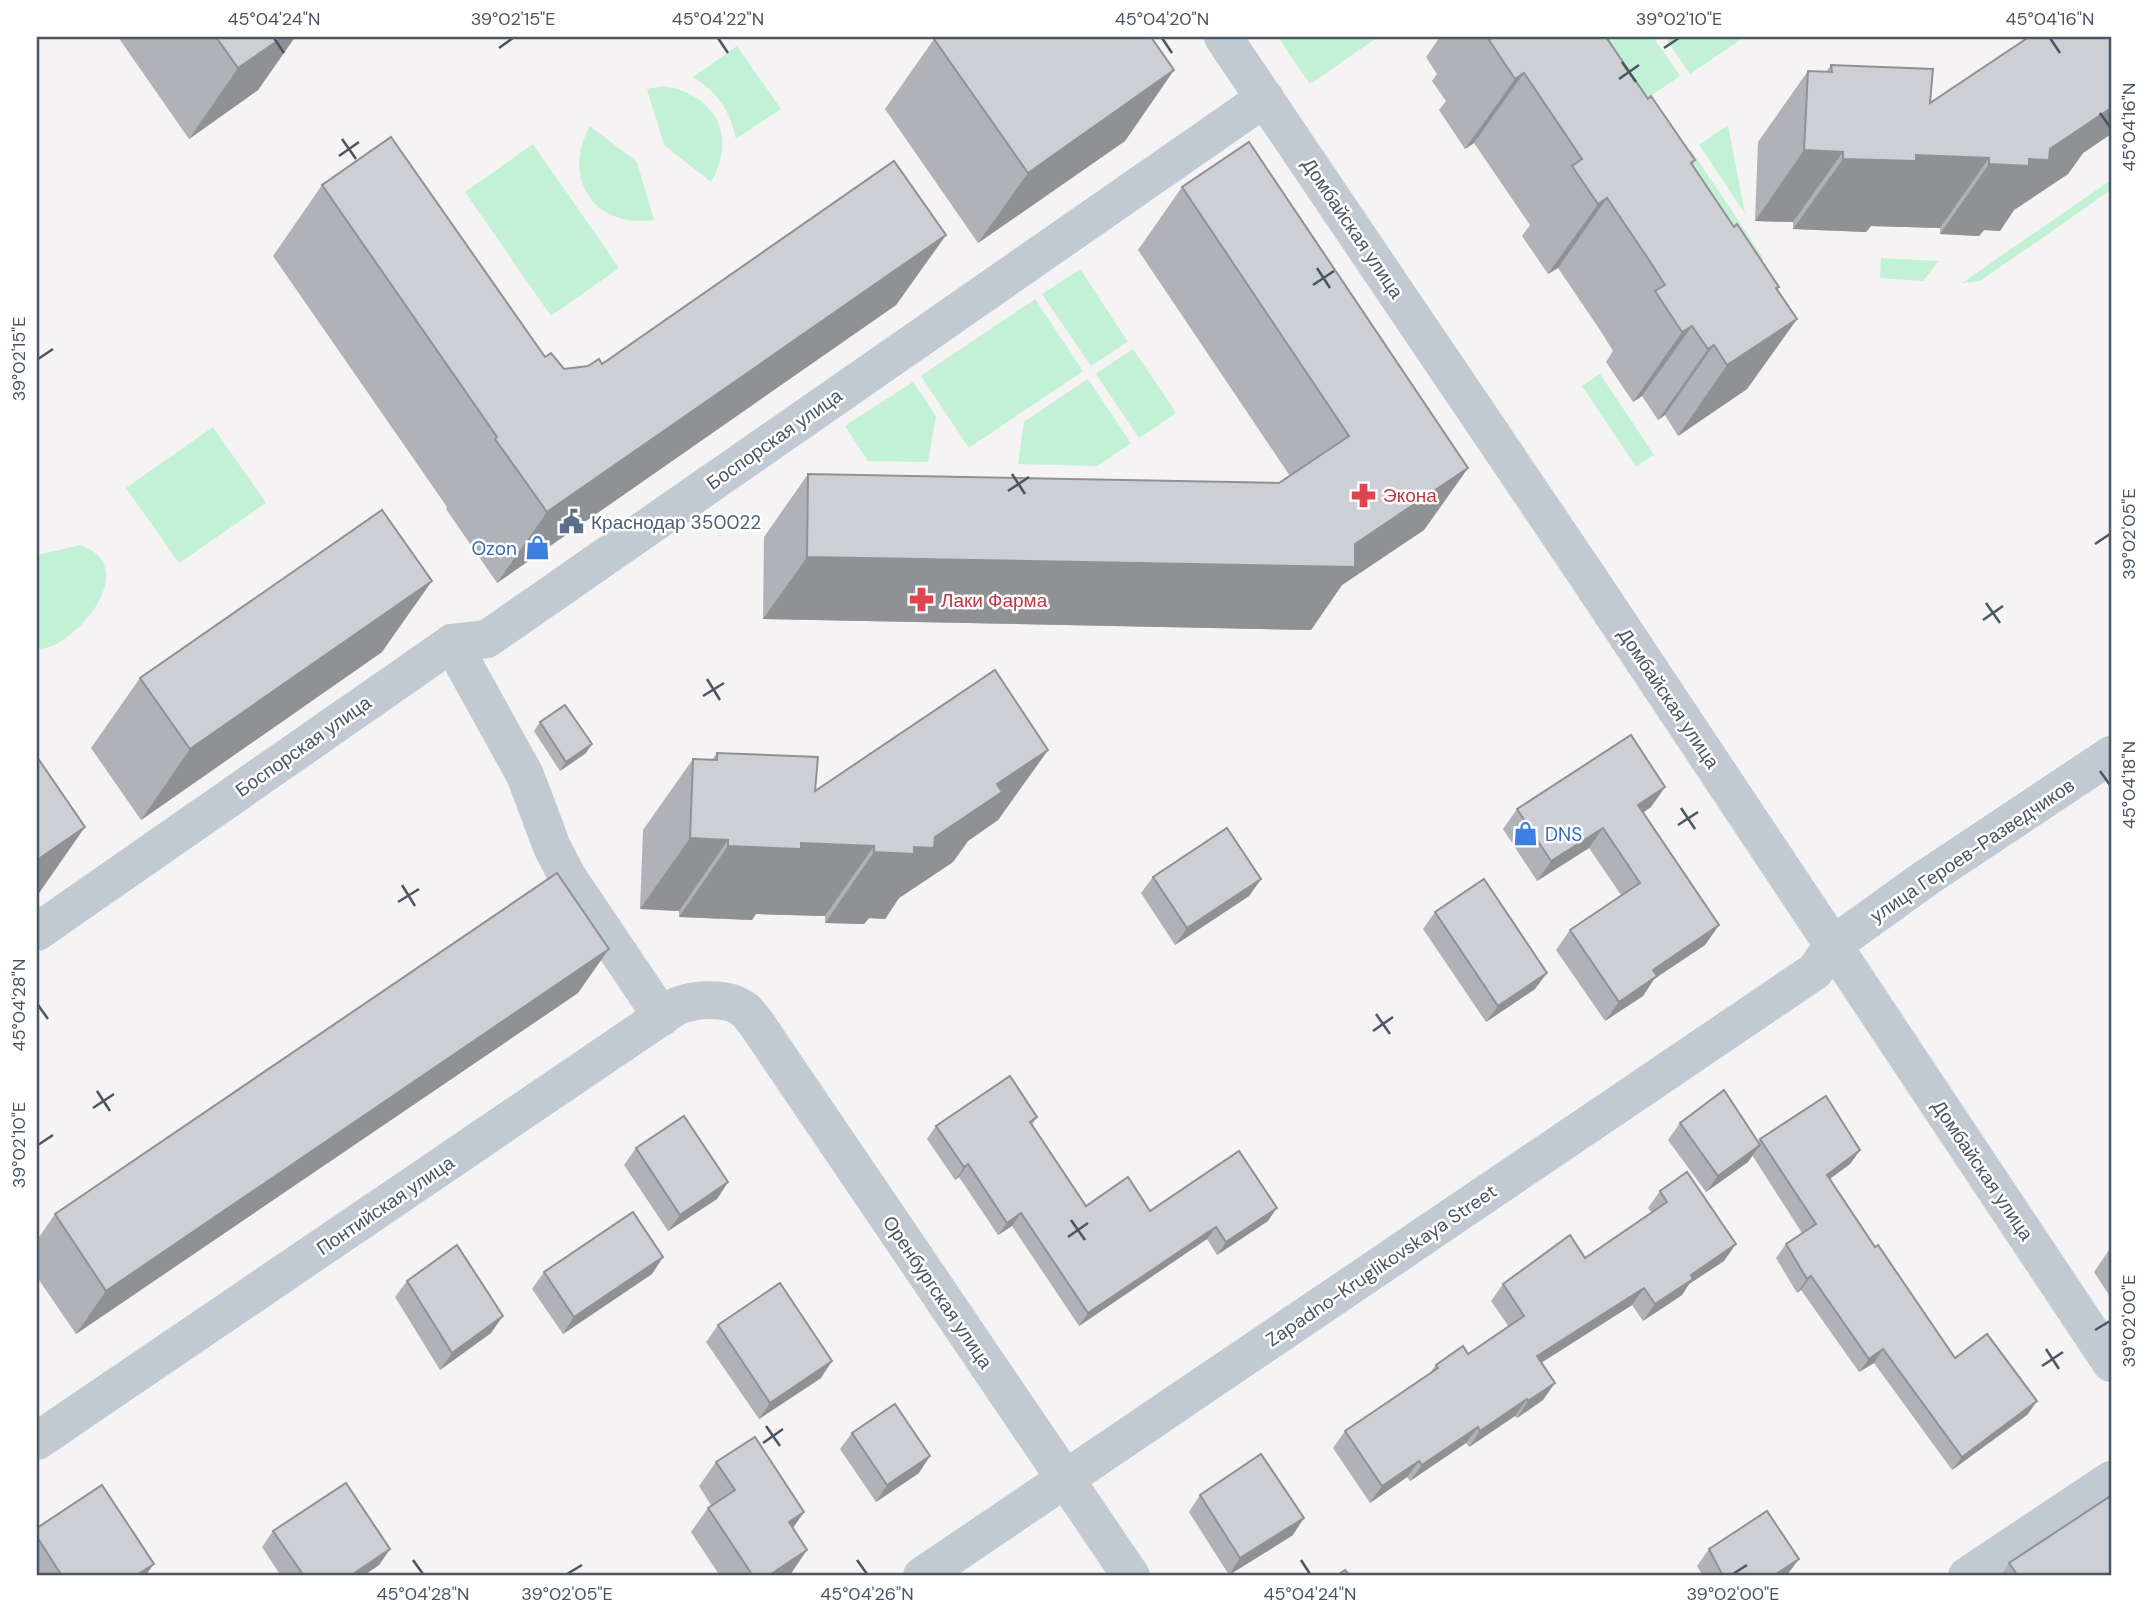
<svg xmlns="http://www.w3.org/2000/svg" width="2148" height="1613" font-family="'DM Sans',sans-serif">
  <rect width="100%" height="100%" fill="#f5f3f3"/>
  <g fill="#c3f1d5">
    <path d="M 1278,37 L 1378,37 L 1310,84 Z"/>
    <path d="M 1586,37 L 1653,37 L 1680,76 L 1634,107 Z"/>
    <path d="M 1665,37 L 1745,37 L 1690,74 Z"/>
    <path d="M 737,46 L 781,109 L 736,139 C 730,110 718,93 693,77 Z"/>
    <path d="M 664,86 C 716,95 737,136 711,182 L 664,145 L 647,89 Z"/>
    <path d="M 1728,125 L 1745,214 L 1699,145 Z"/>
    <path d="M 590,126 L 637,162 L 654,220 C 594,229 561,178 590,126 Z"/>
    <path d="M 533,144 L 619,268 L 551,316 L 465,192 Z"/>
    <path d="M 1691,150 L 1764,259 L 1740,275 L 1667,166 Z"/>
    <path d="M 2111,180 L 2111,190 L 1980,281 L 1962,283 Z"/>
    <path d="M 1881,258 L 1939,261 L 1923,281 L 1880,278 Z"/>
    <path d="M 1080,269 L 1128,342 L 1091,366 L 1042,294 Z"/>
    <path d="M 1035,299 L 1083,371 L 969,448 L 921,376 Z"/>
    <path d="M 1133,349 L 1176,413 L 1139,438 L 1096,374 Z"/>
    <path d="M 1600,374 L 1654,455 L 1636,467 L 1582,386 Z"/>
    <path d="M 1088,379 L 1131,443 L 1097,466 L 1018,464 L 1024,422 Z"/>
    <path d="M 913,382 L 936,416 L 928,462 L 868,461 L 845,426 Z"/>
    <path d="M 213,427 L 266,503 L 179,563 L 126,488 Z"/>
    <path d="M 80,545 C 145,567 72,651 37,649 L 37,555 Z"/>
  </g>
  <g fill="none" stroke-linecap="round" stroke-linejoin="round">
    <g stroke="#c1cad2" stroke-width="38">
      <path d="M 1223,37 L 1588,577 L 2111,1363"/>
      <path d="M 452,643 L 525,775 L 552,847 L 567,876 L 662,1017"/>
      <path d="M 37,932 L 452,643 L 487,639 L 1265,98"/>
      <path d="M 37,1441 L 677,1006 C 696,999 727,996 745,1010 C 749,1013 752,1019 756,1023 L 1131,1576"/>
      <path d="M 922,1576 L 1815,971 L 1833,945 L 1926,878 L 2111,755"/>
      <path d="M 1967,1576 L 2111,1480"/>
    </g>
  </g>
  <g fill="#b0b2b7">
    <path d="M 118,37 L 295,37 L 258,90 L 189,139 Z"/>
    <path d="M 1440,37 L 1609,37 L 1607,38 L 1648,99 L 1695,160 L 1692,164 L 1734,227 L 1779,287 L 1777,289 L 1797,319 L 1747,389 L 1678,436 L 1665,415 L 1658,420 L 1642,396 L 1633,402 L 1606,362 L 1613,351 L 1602,333 L 1558,268 L 1548,274 L 1522,236 L 1530,225 L 1474,143 L 1465,149 L 1439,110 L 1446,101 L 1432,81 L 1437,74 L 1426,57 Z"/>
    <path d="M 2111,37 L 2111,134 L 2083,153 L 2068,174 L 2014,210 L 2000,231 L 1984,230 L 1979,236 L 1940,234 L 1940,228 L 1871,226 L 1866,232 L 1793,229 L 1793,222 L 1755,221 L 1758,142 L 1808,71 L 1826,72 L 1831,65 L 1930,103 Z"/>
    <path d="M 934,39 L 1174,70 L 1125,141 L 978,243 L 885,109 Z"/>
    <path d="M 322,185 L 545,357 L 564,369 L 602,364 L 946,235 L 896,305 L 497,583 L 446,509 L 447,507 L 273,256 Z"/>
    <path d="M 1182,187 L 1468,468 L 1424,530 L 1342,585 L 1311,630 L 763,619 L 764,537 L 808,474 L 1279,483 L 1290,476 L 1138,250 Z"/>
    <path d="M 382,652 L 141,820 L 91,748 L 140,678 Z"/>
    <path d="M 540,722 L 586,753 L 560,771 L 534,731 Z"/>
    <path d="M 1048,750 L 998,820 L 968,841 L 953,862 L 899,898 L 885,919 L 869,918 L 864,924 L 825,923 L 825,916 L 756,914 L 752,920 L 679,917 L 679,911 L 640,909 L 643,830 L 693,759 L 712,760 L 717,753 L 815,791 Z"/>
    <path d="M 1665,787 L 1651,807 L 1643,813 L 1719,925 L 1705,945 L 1654,979 L 1643,996 L 1605,1021 L 1556,950 L 1570,930 L 1621,895 L 1589,848 L 1537,881 L 1503,829 L 1517,809 Z"/>
    <path d="M 1153,877 L 1261,879 L 1249,896 L 1175,945 L 1141,893 Z"/>
    <path d="M 1435,912 L 1535,989 L 1486,1022 L 1423,929 Z"/>
    <path d="M 578,993 L 76,1334 L 37,1277 L 37,1240 L 55,1214 Z"/>
    <path d="M 1037,1117 L 1032,1125 L 1086,1206 L 1268,1221 L 1217,1255 L 1207,1239 L 1079,1326 L 1012,1226 L 998,1235 L 959,1177 L 955,1180 L 927,1139 L 936,1126 Z"/>
    <path d="M 1680,1123 L 1758,1142 L 1760,1139 L 1860,1150 L 1850,1164 L 1830,1179 L 1875,1247 L 1955,1358 L 2037,1401 L 2027,1415 L 1952,1470 L 1874,1363 L 1859,1372 L 1801,1290 L 1797,1293 L 1776,1258 L 1786,1244 L 1802,1233 L 1752,1155 L 1748,1162 L 1706,1192 L 1668,1140 Z"/>
    <path d="M 636,1148 L 728,1182 L 717,1199 L 668,1231 L 624,1165 Z"/>
    <path d="M 1660,1191 L 1724,1261 L 1689,1284 L 1682,1295 L 1643,1321 L 1632,1305 L 1541,1363 L 1543,1400 L 1517,1418 L 1515,1416 L 1469,1447 L 1466,1443 L 1410,1481 L 1407,1477 L 1370,1503 L 1333,1448 L 1345,1431 L 1428,1375 L 1436,1365 L 1468,1354 L 1509,1327 L 1491,1301 L 1503,1284 L 1585,1258 L 1652,1213 L 1648,1208 Z"/>
    <path d="M 2111,1247 L 2111,1298 L 2094,1272 Z"/>
    <path d="M 663,1257 L 652,1274 L 563,1334 L 532,1289 L 544,1272 Z"/>
    <path d="M 407,1281 L 491,1333 L 440,1370 L 395,1297 Z"/>
    <path d="M 718,1325 L 821,1378 L 759,1419 L 706,1342 Z"/>
    <path d="M 852,1433 L 919,1473 L 876,1502 L 840,1449 Z"/>
    <path d="M 716,1462 L 804,1512 L 793,1528 L 790,1575 L 788,1576 L 720,1576 L 691,1532 L 708,1508 L 711,1505 L 699,1486 Z"/>
    <path d="M 1200,1495 L 1293,1535 L 1229,1575 L 1189,1512 Z"/>
    <path d="M 37,1528 L 145,1576 L 37,1576 Z"/>
    <path d="M 273,1531 L 390,1549 L 379,1565 L 363,1576 L 281,1576 L 262,1547 Z"/>
    <path d="M 1709,1549 L 1799,1559 L 1786,1576 L 1703,1576 L 1697,1566 Z"/>
    <path d="M 2009,1563 L 2111,1576 L 2000,1576 Z"/>
  </g>
  <g fill="#909195">
    <path d="M 283,37 L 295,37 L 258,90 L 189,139 L 238,68 Z"/>
    <path d="M 1174,70 L 1125,141 L 978,243 L 1028,173 Z"/>
    <path d="M 1524,73 L 1474,143 L 1465,149 L 1515,79 Z"/>
    <path d="M 2111,97 L 2111,134 L 2083,153 L 2068,174 L 2014,210 L 2000,231 L 1984,230 L 1979,236 L 1940,234 L 1989,164 L 2029,159 L 2050,149 Z"/>
    <path d="M 1804,150 L 1843,152 L 1793,222 L 1755,221 Z"/>
    <path d="M 1916,155 L 1989,158 L 1940,228 L 1871,226 L 1866,232 L 1793,229 L 1843,159 Z"/>
    <path d="M 1607,198 L 1558,268 L 1548,274 L 1598,204 Z"/>
    <path d="M 946,235 L 896,305 L 497,583 L 547,512 Z"/>
    <path d="M 1797,319 L 1747,389 L 1678,436 L 1727,365 Z"/>
    <path d="M 1692,326 L 1642,396 L 1633,402 L 1682,332 Z"/>
    <path d="M 1714,345 L 1665,415 L 1658,420 L 1708,349 Z"/>
    <path d="M 1468,468 L 1424,530 L 1342,585 L 1311,630 L 763,619 L 807,557 L 1355,544 Z"/>
    <path d="M 432,581 L 382,652 L 141,820 L 190,749 Z"/>
    <path d="M 592,744 L 586,753 L 560,771 L 566,762 Z"/>
    <path d="M 1048,750 L 998,820 L 968,841 L 953,862 L 899,898 L 885,919 L 869,918 L 864,924 L 825,923 L 874,852 L 914,847 L 997,784 Z"/>
    <path d="M 1665,787 L 1651,807 L 1624,825 L 1638,805 Z"/>
    <path d="M 85,827 L 37,896 L 37,860 Z"/>
    <path d="M 1603,828 L 1589,848 L 1537,881 L 1551,861 Z"/>
    <path d="M 690,838 L 728,840 L 679,911 L 640,909 Z"/>
    <path d="M 801,843 L 874,846 L 825,916 L 756,914 L 752,920 L 679,917 L 728,846 Z"/>
    <path d="M 1261,879 L 1249,896 L 1175,945 L 1187,928 Z"/>
    <path d="M 1719,925 L 1705,945 L 1654,979 L 1643,996 L 1605,1021 L 1619,1002 L 1653,970 Z"/>
    <path d="M 609,949 L 578,993 L 76,1334 L 106,1291 Z"/>
    <path d="M 1547,973 L 1535,989 L 1486,1022 L 1498,1006 Z"/>
    <path d="M 1760,1145 L 1748,1162 L 1706,1192 L 1718,1176 Z"/>
    <path d="M 1860,1150 L 1850,1164 L 1817,1188 L 1827,1175 Z"/>
    <path d="M 968,1164 L 959,1177 L 955,1180 L 964,1167 Z"/>
    <path d="M 728,1182 L 717,1199 L 668,1231 L 680,1215 Z"/>
    <path d="M 1277,1208 L 1268,1221 L 1217,1255 L 1226,1242 Z"/>
    <path d="M 1021,1213 L 1012,1226 L 998,1235 L 1007,1223 Z"/>
    <path d="M 1216,1227 L 1207,1239 L 1079,1326 L 1088,1313 Z"/>
    <path d="M 1736,1244 L 1724,1261 L 1689,1284 L 1682,1295 L 1643,1321 L 1655,1304 L 1691,1275 Z"/>
    <path d="M 663,1257 L 652,1274 L 563,1334 L 574,1317 Z"/>
    <path d="M 1811,1276 L 1801,1290 L 1797,1293 L 1807,1279 Z"/>
    <path d="M 1644,1288 L 1632,1305 L 1525,1373 L 1537,1356 Z"/>
    <path d="M 503,1316 L 491,1333 L 440,1370 L 452,1353 Z"/>
    <path d="M 1883,1349 L 1874,1363 L 1859,1372 L 1869,1359 Z"/>
    <path d="M 832,1361 L 821,1378 L 759,1419 L 770,1403 Z"/>
    <path d="M 1555,1383 L 1543,1400 L 1517,1418 L 1528,1401 Z"/>
    <path d="M 1527,1399 L 1515,1416 L 1469,1447 L 1480,1431 Z"/>
    <path d="M 2037,1401 L 2027,1415 L 1952,1470 L 1962,1457 Z"/>
    <path d="M 1478,1427 L 1466,1443 L 1410,1481 L 1422,1465 Z"/>
    <path d="M 930,1456 L 919,1473 L 876,1502 L 887,1485 Z"/>
    <path d="M 1419,1461 L 1407,1477 L 1370,1503 L 1382,1486 Z"/>
    <path d="M 804,1512 L 787,1536 L 789,1522 Z"/>
    <path d="M 1304,1518 L 1293,1535 L 1229,1575 L 1240,1558 Z"/>
    <path d="M 390,1549 L 379,1565 L 363,1576 L 350,1576 Z"/>
    <path d="M 807,1550 L 790,1575 L 788,1576 L 768,1576 Z"/>
    <path d="M 1799,1559 L 1787,1575 L 1773,1576 Z"/>
    <path d="M 154,1564 L 145,1576 L 135,1576 Z"/>
  </g>
  <g fill="#cdcfd5" stroke="#909195" stroke-width="2">
    <path d="M 216,37 L 283,37 L 238,68 Z"/>
    <path d="M 937,37 L 1151,37 L 1174,70 L 1028,173 L 934,39 Z"/>
    <path d="M 1493,37 L 1606,37 L 1648,99 L 1651,96 L 1695,160 L 1691,163 L 1734,227 L 1737,224 L 1779,287 L 1776,288 L 1797,319 L 1727,365 L 1714,345 L 1708,349 L 1692,326 L 1682,332 L 1655,291 L 1665,285 L 1651,263 L 1607,198 L 1598,204 L 1572,166 L 1582,159 L 1524,73 L 1515,79 L 1489,40 Z"/>
    <path d="M 2029,37 L 2111,37 L 2111,108 L 2050,149 L 2049,160 L 2029,159 L 2029,166 L 1989,164 L 1989,158 L 1916,155 L 1916,161 L 1843,159 L 1843,152 L 1804,150 L 1808,71 L 1832,72 L 1831,65 L 1933,69 L 1930,103 Z"/>
    <path d="M 391,137 L 545,357 L 551,353 L 564,369 L 588,366 L 599,359 L 602,364 L 894,161 L 946,235 L 547,512 L 495,439 L 497,437 L 322,185 Z"/>
    <path d="M 1249,142 L 1468,468 L 1355,544 L 1355,567 L 807,557 L 808,474 L 1279,483 L 1349,436 L 1182,187 Z"/>
    <path d="M 382,510 L 432,581 L 190,749 L 140,678 Z"/>
    <path d="M 995,670 L 1048,750 L 997,784 L 1002,792 L 935,837 L 934,848 L 914,847 L 914,854 L 874,852 L 874,846 L 801,843 L 801,849 L 728,846 L 728,840 L 690,838 L 693,759 L 717,760 L 717,753 L 818,757 L 815,791 Z"/>
    <path d="M 565,705 L 592,744 L 566,762 L 540,722 Z"/>
    <path d="M 1631,735 L 1665,787 L 1638,805 L 1719,925 L 1653,970 L 1657,976 L 1619,1002 L 1570,930 L 1640,883 L 1603,828 L 1551,861 L 1517,809 Z"/>
    <path d="M 37,757 L 85,827 L 37,860 Z"/>
    <path d="M 1227,828 L 1261,879 L 1187,928 L 1153,877 Z"/>
    <path d="M 557,873 L 609,949 L 106,1291 L 55,1214 Z"/>
    <path d="M 1484,879 L 1547,973 L 1498,1006 L 1435,912 Z"/>
    <path d="M 1010,1076 L 1037,1117 L 1030,1122 L 1086,1206 L 1128,1177 L 1150,1211 L 1239,1151 L 1277,1208 L 1226,1242 L 1216,1227 L 1088,1313 L 1021,1213 L 1007,1223 L 968,1164 L 964,1167 L 936,1126 Z"/>
    <path d="M 1724,1090 L 1760,1145 L 1718,1176 L 1680,1123 Z"/>
    <path d="M 1826,1096 L 1860,1150 L 1827,1175 L 1875,1247 L 1878,1245 L 1955,1358 L 1987,1334 L 2037,1401 L 1962,1457 L 1883,1349 L 1869,1359 L 1811,1276 L 1807,1279 L 1786,1244 L 1816,1224 L 1760,1139 Z"/>
    <path d="M 684,1116 L 728,1182 L 680,1215 L 636,1148 Z"/>
    <path d="M 1687,1172 L 1736,1244 L 1691,1275 L 1693,1279 L 1655,1304 L 1644,1288 L 1537,1356 L 1555,1383 L 1528,1401 L 1527,1399 L 1480,1431 L 1478,1427 L 1422,1465 L 1419,1461 L 1382,1486 L 1345,1431 L 1438,1368 L 1436,1365 L 1463,1346 L 1468,1354 L 1524,1316 L 1503,1284 L 1570,1235 L 1585,1258 L 1667,1202 L 1660,1191 Z"/>
    <path d="M 633,1212 L 663,1257 L 574,1317 L 544,1272 Z"/>
    <path d="M 457,1245 L 503,1316 L 452,1353 L 407,1281 Z"/>
    <path d="M 780,1283 L 832,1361 L 770,1403 L 718,1325 Z"/>
    <path d="M 895,1404 L 930,1456 L 887,1485 L 852,1433 Z"/>
    <path d="M 755,1437 L 804,1512 L 789,1522 L 807,1550 L 768,1576 L 753,1576 L 708,1508 L 735,1490 L 716,1462 Z"/>
    <path d="M 1261,1454 L 1304,1518 L 1240,1558 L 1200,1495 Z"/>
    <path d="M 346,1483 L 390,1549 L 350,1576 L 304,1576 L 273,1531 Z"/>
    <path d="M 102,1485 L 154,1564 L 135,1576 L 62,1576 L 37,1537 L 37,1528 Z"/>
    <path d="M 2109,1497 L 2111,1500 L 2111,1576 L 2018,1576 L 2009,1563 Z"/>
    <path d="M 1767,1511 L 1799,1559 L 1773,1576 L 1718,1576 L 1722,1574 L 1709,1549 Z"/>
    <path d="M 1345,1570 L 1350,1576 L 1336,1576 Z"/>
  </g>
  <path fill="none" stroke="#4a5661" stroke-width="2.5" d="M 274,38 L 284,53M 718,38 L 728,53M 1162,38 L 1172,53M 2050,38 L 2060,53M 499,48 L 513,38M 1664,48 L 1679,38M 1622,62 L 1636,82M 1619,79 L 1639,65M 2100,113 L 2110,127M 342,139 L 356,159M 339,156 L 359,142M 1317,268 L 1330,288M 1313,285 L 1334,271M 38,359 L 53,349M 1012,474 L 1025,494M 1008,491 L 1029,477M 2095,544 L 2110,534M 1986,603 L 2000,623M 1983,620 L 2003,606M 707,679 L 720,700M 703,696 L 724,683M 2100,771 L 2110,785M 1681,808 L 1695,829M 1678,825 L 1698,812M 402,885 L 415,906M 398,902 L 419,889M 38,1005 L 48,1019M 1376,1014 L 1390,1034M 1373,1031 L 1393,1017M 97,1091 L 110,1111M 93,1108 L 114,1094M 38,1145 L 53,1135M 1071,1220 L 1085,1240M 1068,1237 L 1088,1223M 2095,1330 L 2110,1321M 2046,1349 L 2059,1369M 2042,1366 L 2063,1352M 766,1426 L 780,1446M 763,1443 L 783,1429M 413,1560 L 423,1574M 857,1560 L 867,1574M 1301,1560 L 1310,1574M 567,1574 L 582,1565M 1733,1574 L 1747,1565"/>
  <defs>
    <symbol id="pharmacy-bare" viewBox="-9 -9 18 18"><path d="M-2-6h4v4h4v4h-4v4h-4v-4h-4v-4h4Z" fill="#e0444e" stroke="#fff" stroke-width="2.5" paint-order="stroke"/></symbol>
    <symbol id="civic-bare" viewBox="-9 -9 18 18"><path d="M-.6-6.5H3V-4.5H.6V-3L4-1V1h2V6H-6V1h2V-1L-.6-3ZM-1.2 2.5V6h2.4V2.5Z" fill="#5c6f8a" stroke="#fff" stroke-width="2.5" paint-order="stroke"/></symbol>
    <symbol id="shop-bare" viewBox="-9 -9 18 18"><path d="M-5-2.5h2.3a2.7 3.5 0 0 1 5.4 0H5L5.5 6h-11ZM-1.5-2.5h3a1.5 2.3 0 0 0-3 0Z" fill="#3f7fe0" stroke="#fff" stroke-width="2.5" paint-order="stroke"/></symbol>
  </defs>
  <g fill-rule="evenodd">
    <use href="#pharmacy-bare" x="1346" y="478" width="35" height="35"/>
    <use href="#civic-bare" x="554" y="504" width="35" height="35"/>
    <use href="#shop-bare" x="520" y="530" width="35" height="35"/>
    <use href="#pharmacy-bare" x="904" y="582" width="35" height="35"/>
    <use href="#shop-bare" x="1508" y="816" width="35" height="35"/>
  </g>
  <g text-anchor="middle" stroke-width="5" stroke-linejoin="round" paint-order="stroke">
    <g font-size="19" fill="#4a5661" stroke="#fff">
      <text transform="translate(1353 228) rotate(56)" y="7">Домбайская улица</text>
      <text transform="translate(774 439) rotate(-35)" y="7">Боспорская улица</text>
      <text transform="translate(1669 698) rotate(56)" y="7">Домбайская улица</text>
      <text transform="translate(303 746) rotate(-35)" y="7">Боспорская улица</text>
      <text transform="translate(1972 850) rotate(-34)" y="7">улица Героев-Разведчиков</text>
      <text transform="translate(1983 1170) rotate(56)" y="7">Домбайская улица</text>
      <text transform="translate(385 1205) rotate(-34)" y="7">Понтийская улица</text>
      <text transform="translate(1381 1265) rotate(-34)" y="7">Zapadno-Kruglikovskaya Street</text>
      <text transform="translate(938 1292) rotate(56)" y="7">Оренбургская улица</text>
    </g>
    <g font-size="19" fill="#be3a42" stroke="#fff" text-anchor="start">
      <text x="1383" y="502">Экона</text>
      <text x="941" y="607">Лаки Фарма</text>
    </g>
    <g font-size="19" fill="#4e5e75" stroke="#fff" text-anchor="start">
      <text x="591" y="529">Краснодар 350022</text>
    </g>
    <g font-size="19" fill="#366cbe" stroke="#fff" text-anchor="end">
      <text x="517" y="555">Ozon</text>
      <text x="1545" y="841" text-anchor="start">DNS</text>
    </g>
  </g>
  <rect width="2148" height="1613" fill="none" stroke="#ffffff" stroke-width="77"/>
  <rect x="38" y="38" width="2072" height="1536" fill="none" stroke="#4a5661" stroke-width="2.5"/>
  <g font-size="18" text-anchor="middle" fill="#4a5661">
    <text x="274" y="25">45°04'24"N</text>
    <text x="513" y="25">39°02'15"E</text>
    <text x="718" y="25">45°04'22"N</text>
    <text x="1162" y="25">45°04'20"N</text>
    <text x="1679" y="25">39°02'10"E</text>
    <text x="2050" y="25">45°04'16"N</text>
    <text transform="translate(2129 127) rotate(-90)" y="6">45°04'16"N</text>
    <text transform="translate(19 359) rotate(-90)" y="6">39°02'15"E</text>
    <text transform="translate(2129 534) rotate(-90)" y="6">39°02'05"E</text>
    <text transform="translate(2129 785) rotate(-90)" y="6">45°04'18"N</text>
    <text transform="translate(19 1005) rotate(-90)" y="6">45°04'28"N</text>
    <text transform="translate(19 1145) rotate(-90)" y="6">39°02'10"E</text>
    <text transform="translate(2129 1321) rotate(-90)" y="6">39°02'00"E</text>
    <text x="423" y="1600">45°04'28"N</text>
    <text x="567" y="1600">39°02'05"E</text>
    <text x="867" y="1600">45°04'26"N</text>
    <text x="1310" y="1600">45°04'24"N</text>
    <text x="1733" y="1600">39°02'00"E</text>
  </g>
</svg>
